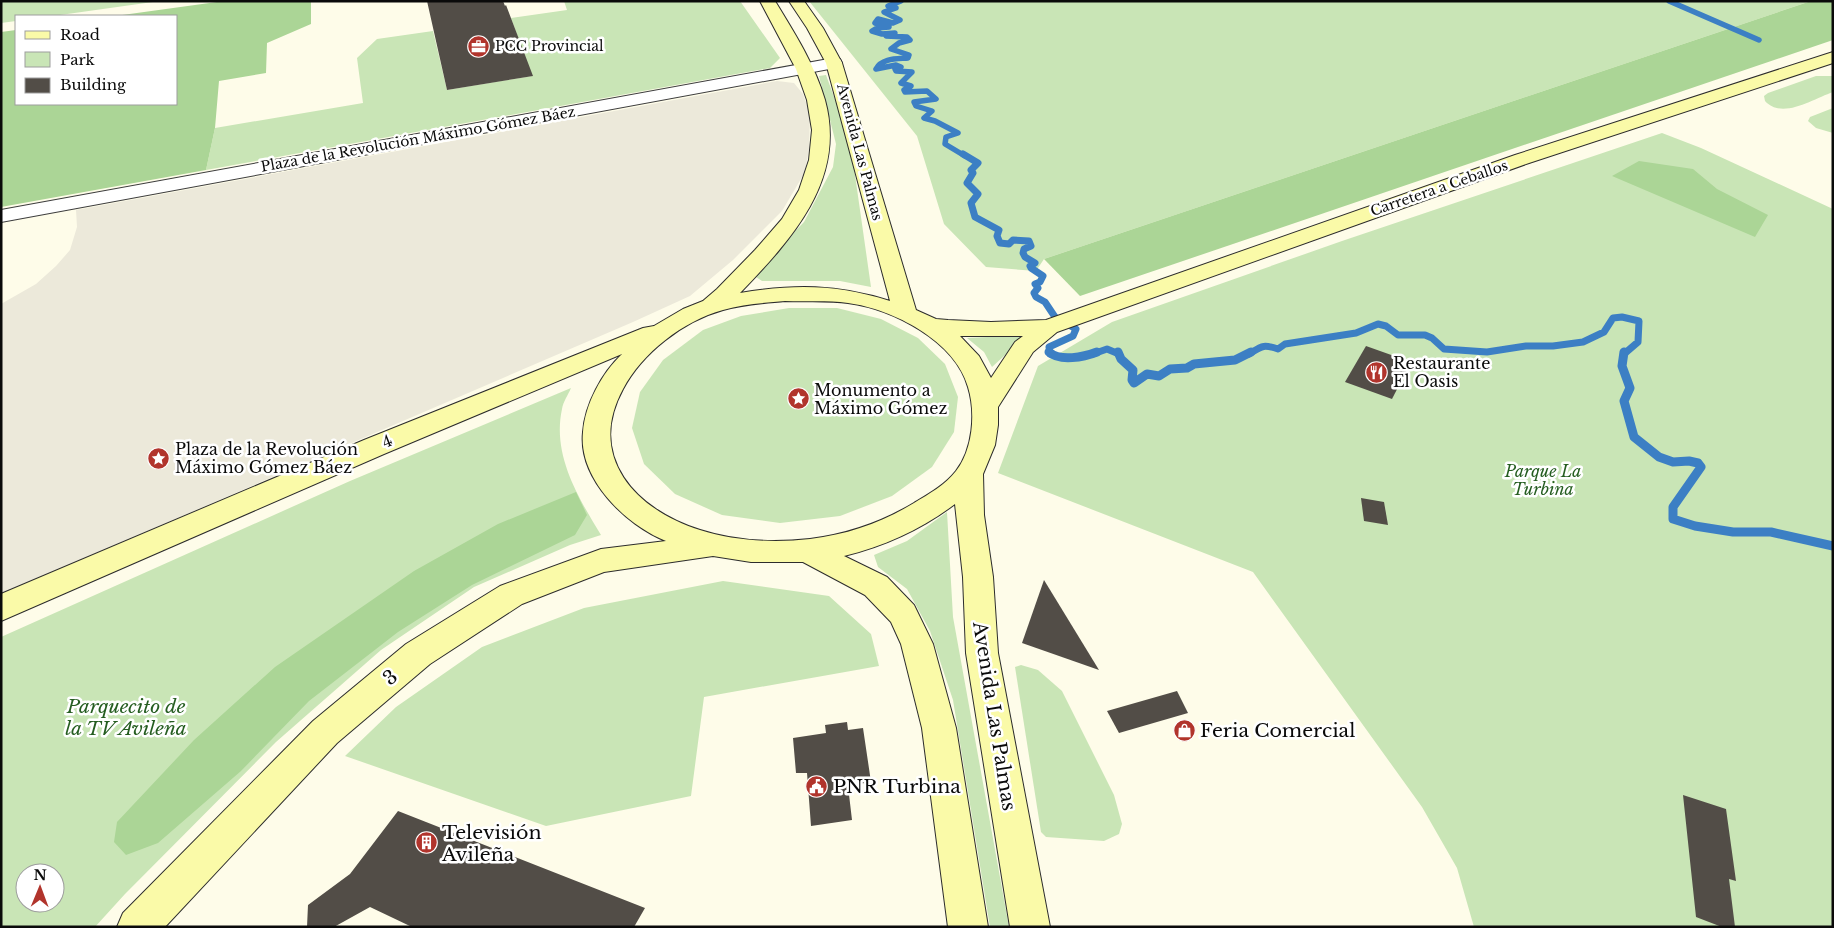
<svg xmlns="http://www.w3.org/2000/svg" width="1834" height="928" font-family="'Libre Baskerville',serif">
  <rect width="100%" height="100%" fill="#fefce9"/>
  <g fill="#c9e5b6" fill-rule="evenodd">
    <path d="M 1,1 L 160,1 L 53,16 L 16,16 L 16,21 L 1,23 Z"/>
    <path d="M 564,1 L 740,1 L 780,58 L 770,68 L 206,170 L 215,128 L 363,103 L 357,58 L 377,39 L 433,31 L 447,90 L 532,76 L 511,18 L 567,10 Z"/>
    <path d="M 809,1 L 1811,1 L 1044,259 L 1036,271 L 986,267 L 944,224 L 917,136 Z"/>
    <path d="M 826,75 L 850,140 L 871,287 L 840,281 L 762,281 L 756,277 L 755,272 L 804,222 L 833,167 L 836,144 L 819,76 Z"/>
    <path d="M 1816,76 L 1833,76 L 1833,92 C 1813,99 1782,120 1765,101 L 1764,96 L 1768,93 Z"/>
    <path d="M 1833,108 L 1833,133 L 1816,128 L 1808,121 L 1810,117 Z"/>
    <path d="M 1662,133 L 1701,148 L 1833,209 L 1833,927 L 1474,927 L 1457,868 L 1422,807 L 1253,572 L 998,473 L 1038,366 L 1112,322 L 1342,241 Z"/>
    <path d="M 789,308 L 837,308 L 881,319 L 918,338 L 945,364 L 958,397 L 954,432 L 932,467 L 892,496 L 840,516 L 780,523 L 722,515 L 675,494 L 644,464 L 632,428 L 640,392 L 663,360 L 703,330 L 741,316 Z"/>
    <path d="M 1027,335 L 992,367 L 984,352 L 967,338 Z"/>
    <path d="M 571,388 C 568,395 563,402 562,409 C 552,455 578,497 601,535 L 570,545 L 474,587 L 381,650 L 276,742 L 125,894 L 95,927 L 1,927 L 1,637 L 350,481 ZM 25,873 L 55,873 L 55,903 L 25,903 Z"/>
    <path d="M 947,512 L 953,617 L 1009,927 L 990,927 L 953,700 L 930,631 L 907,589 L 878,567 L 874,555 L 907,541 Z"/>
    <path d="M 723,581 L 829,596 L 871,634 L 879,666 L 704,697 L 691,796 L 546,826 L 345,756 L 396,707 L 482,647 L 584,608 Z"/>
    <path d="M 1021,665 L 1038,670 L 1062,691 L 1114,795 L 1122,824 L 1119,834 L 1104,841 L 1046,837 L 1041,832 L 1015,667 Z"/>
  </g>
  <g fill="#abd596">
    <path d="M 224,1 L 311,1 L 311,24 L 267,43 L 266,73 L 219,81 L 215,128 L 206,170 L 1,207 L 1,32 L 16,30 L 16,104 L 176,104 L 176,16 L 115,16 Z"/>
    <path d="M 1811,1 L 1833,1 L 1833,40 L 1080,296 L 1044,259 Z"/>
    <path d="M 1639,161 L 1693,169 L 1717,189 L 1768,215 L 1755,237 L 1612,176 Z"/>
    <path d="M 576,492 L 587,515 L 575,535 L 472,585 L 398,632 L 309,701 L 241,771 L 158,843 L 126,855 L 114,842 L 117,822 L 194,740 L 275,667 L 414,571 L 498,524 Z"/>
  </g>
  <path fill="#ece9da" d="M 777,81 L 794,83 L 803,94 L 810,114 L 809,149 L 805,172 L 782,211 L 733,260 L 690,296 L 633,322 L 1,594 L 1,304 L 36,284 L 56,266 L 70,250 L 77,227 L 76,210 Z"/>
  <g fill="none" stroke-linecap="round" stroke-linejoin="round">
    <g stroke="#3c7fc4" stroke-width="5.5">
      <path d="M 901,1 L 888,6 L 896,8 L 884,12 L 900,20 L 893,23 L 878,19 L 875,23 L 889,27 L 877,28 L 872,31 L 882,34 L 895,33 L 886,36 L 907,37 L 910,40 L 899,43 L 891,49 L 909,55 L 908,58 C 897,59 882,58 876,69 L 896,65 L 901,67 L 895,69 L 896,71 L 912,72 L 901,83 L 911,86 L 904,90 L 905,92 L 927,91 L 936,99 L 914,102 L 916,106 L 932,111 L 924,118 L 935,121 L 958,133 L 946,137 L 945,144 L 965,156"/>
      <path d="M 1669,1 L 1759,40"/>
    </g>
    <g stroke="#3c7fc4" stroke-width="7">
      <path d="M 963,154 L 978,163 L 971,170 L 973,173 L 967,183 L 978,194 L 971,203 L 975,217 L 999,230 L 997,236 L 1000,243 L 1009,244 L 1013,240 L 1029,241 L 1031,246 L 1024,249 L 1023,253 L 1025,257 L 1035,263 L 1030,266 L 1031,268 L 1043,276 L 1040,282 L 1035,284 L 1038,288 L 1034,293 L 1036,297 L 1045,302 L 1055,317 L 1076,329 L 1073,336 L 1049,347 L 1050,354"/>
      <path d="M 1093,354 L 1107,349 L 1119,354"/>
      <path d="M 1249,354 C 1262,346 1263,344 1278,349 L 1285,344 L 1356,333 L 1378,324 L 1386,326 L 1398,335 L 1425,335 L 1432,338 L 1444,349 L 1487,352 L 1526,346 L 1553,346 L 1583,342 L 1604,332 L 1613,318 L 1622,317 L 1639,321 L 1638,342 L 1624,354"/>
    </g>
    <g stroke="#3c7fc4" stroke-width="9">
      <path d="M 1049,352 C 1060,362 1084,357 1097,352"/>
      <path d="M 1118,352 L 1121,359 L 1133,370 L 1132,380 L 1134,383 L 1147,374 L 1159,376 L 1170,369 L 1187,368 L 1194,364 L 1235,360 L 1251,352"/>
      <path d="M 1624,352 L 1622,366 L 1630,388 L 1624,401 L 1634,437 L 1659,457 L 1673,462 L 1689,461 L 1698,463 L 1701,467 L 1673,507 L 1673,519 L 1695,526 L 1733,532 L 1771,532 L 1833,546"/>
    </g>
  </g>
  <g fill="#524d47">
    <path d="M 427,1 L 503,1 L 505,6 L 506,5 L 533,76 L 447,90 Z"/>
    <path d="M 1366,346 L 1411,362 L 1392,399 L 1345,382 Z"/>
    <path d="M 1361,498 L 1384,502 L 1388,525 L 1364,521 Z"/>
    <path d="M 1044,580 L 1099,670 L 1022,643 Z"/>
    <path d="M 1177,691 L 1188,713 L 1119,733 L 1107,711 Z"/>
    <path d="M 847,722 L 848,730 L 863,728 L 871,782 L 848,786 L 852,820 L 811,826 L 807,773 L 796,773 L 793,738 L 826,733 L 825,725 Z"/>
    <path d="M 1683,795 L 1726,809 L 1736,881 L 1729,879 L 1735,927 L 1722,927 L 1696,917 Z"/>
    <path d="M 398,811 L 645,908 L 634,927 L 412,927 L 370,907 L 334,927 L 307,927 L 308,905 L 350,874 Z"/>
  </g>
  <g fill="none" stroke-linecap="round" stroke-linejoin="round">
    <defs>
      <path id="street" d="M 834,58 L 840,59 L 842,63 L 840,67 L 1,222 L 1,210 Z"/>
      <path id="secondary" d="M 760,1 L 775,1 C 794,32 815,65 825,100 C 847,180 791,240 740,293 C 794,284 837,284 890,301 L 826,63 L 807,28 L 789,1 L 804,1 L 823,28 L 842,63 L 916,310 L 936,319 L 948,320 L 991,322 L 1046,320 L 1515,155 L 1833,52 L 1833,63 L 1529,163 L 1057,332 L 1033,352 L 998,407 L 998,425 L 995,445 L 983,474 L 984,515 L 993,577 L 998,653 L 1050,927 L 1010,927 L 966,653 L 963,577 L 955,504 C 922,529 885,546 844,556 L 887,577 L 914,605 L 933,644 L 956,728 L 988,927 L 948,927 L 922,728 L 901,644 L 891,622 L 865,595 L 803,562 L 751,562 L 713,556 L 604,572 L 522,604 L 430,664 L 337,743 L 165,927 L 117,927 L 123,913 L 313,721 L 406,644 L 500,586 L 601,549 L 666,541 C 626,525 578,479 583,432 C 585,404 602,373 622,354 L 384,454 L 1,621 L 1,594 L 364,440 L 643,328 L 654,326 L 683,309 L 703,301 L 717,289 L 755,250 L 782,219 L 799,190 L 809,160 L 812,130 L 807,100 L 796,69 ZM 785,301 C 806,302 827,300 848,303 C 893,309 955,341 968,387 C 976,413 973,449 956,471 C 945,485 929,494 914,503 C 881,523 849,534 810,539 C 774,543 734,541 700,530 C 636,510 586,457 623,389 C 642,353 683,321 723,310 C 743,304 764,303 785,301 ZM 960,336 L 1023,336 L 1015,342 L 991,378 L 979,356 Z"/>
    </defs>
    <use href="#street" stroke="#3d3d3d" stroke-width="2"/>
    <use href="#secondary" stroke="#2c2c2c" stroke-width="2"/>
    <use href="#street" fill="#fff" fill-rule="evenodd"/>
    <use href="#secondary" fill="#fafaa8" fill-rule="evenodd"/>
  </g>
  <defs>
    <symbol id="office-disc" viewBox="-11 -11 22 22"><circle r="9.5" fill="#b1342c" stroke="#fff"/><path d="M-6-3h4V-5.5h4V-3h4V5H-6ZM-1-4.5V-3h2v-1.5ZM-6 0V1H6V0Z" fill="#fff"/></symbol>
    <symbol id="restaurant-disc" viewBox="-11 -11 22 22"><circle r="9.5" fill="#b1342c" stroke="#fff"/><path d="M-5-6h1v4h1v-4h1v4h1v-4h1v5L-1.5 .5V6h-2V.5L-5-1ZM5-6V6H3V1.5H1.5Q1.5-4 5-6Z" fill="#fff"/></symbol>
    <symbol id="sight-disc" viewBox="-11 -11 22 22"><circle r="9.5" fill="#b1342c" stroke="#fff"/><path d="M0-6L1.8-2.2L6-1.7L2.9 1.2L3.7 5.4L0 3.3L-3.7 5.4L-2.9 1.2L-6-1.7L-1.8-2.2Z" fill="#fff"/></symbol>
    <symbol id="shop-disc" viewBox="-11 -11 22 22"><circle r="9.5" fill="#b1342c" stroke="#fff"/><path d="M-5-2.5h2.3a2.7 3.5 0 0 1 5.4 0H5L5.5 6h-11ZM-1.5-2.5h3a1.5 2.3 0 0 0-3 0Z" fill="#fff"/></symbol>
    <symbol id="civic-disc" viewBox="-11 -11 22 22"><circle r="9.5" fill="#b1342c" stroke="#fff"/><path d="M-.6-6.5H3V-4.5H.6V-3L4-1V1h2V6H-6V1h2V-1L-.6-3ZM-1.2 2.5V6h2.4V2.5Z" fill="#fff"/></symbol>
    <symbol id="building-disc" viewBox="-11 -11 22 22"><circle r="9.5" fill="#b1342c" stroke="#fff"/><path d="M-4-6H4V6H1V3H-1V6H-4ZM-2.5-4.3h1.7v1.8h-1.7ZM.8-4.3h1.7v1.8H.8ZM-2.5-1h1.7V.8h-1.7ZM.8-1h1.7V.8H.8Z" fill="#fff"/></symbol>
  </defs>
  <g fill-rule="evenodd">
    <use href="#office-disc" x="466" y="34" width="25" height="25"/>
    <use href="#restaurant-disc" x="1364" y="360" width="25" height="25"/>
    <use href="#sight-disc" x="786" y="386" width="25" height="25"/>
    <use href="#sight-disc" x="146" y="446" width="25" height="25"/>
    <use href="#shop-disc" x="1172" y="718" width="25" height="25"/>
    <use href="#civic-disc" x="804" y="774" width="25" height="25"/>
    <use href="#building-disc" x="414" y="830" width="25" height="25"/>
  </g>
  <g text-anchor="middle" stroke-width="5" stroke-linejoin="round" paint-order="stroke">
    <g font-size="14" fill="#0a0a0a" stroke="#fff" text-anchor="start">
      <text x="495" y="51">PCC Provincial</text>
    </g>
    <g font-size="14" fill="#0a0a0a" stroke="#fff">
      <text transform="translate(418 139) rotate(-10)" y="5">Plaza de la Revolución Máximo Gómez Báez</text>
      <text transform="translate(860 152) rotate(75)" y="5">Avenida Las Palmas</text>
      <text transform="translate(1439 188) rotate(-19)" y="5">Carretera a Ceballos</text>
    </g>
    <g font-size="16" fill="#0a0a0a" stroke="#fff" text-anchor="start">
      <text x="1393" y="369">Restaurante<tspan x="1393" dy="18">El Oasis</tspan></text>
      <text x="814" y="396">Monumento a<tspan x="814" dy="18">Máximo Gómez</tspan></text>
      <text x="175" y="455">Plaza de la Revolución<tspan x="175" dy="18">Máximo Gómez Báez</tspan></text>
    </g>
    <g font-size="16" fill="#0a0a0a" stroke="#fff">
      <text transform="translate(387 441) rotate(-22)" y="6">4</text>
    </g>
    <g font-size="16" font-style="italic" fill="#255d20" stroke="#fff">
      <text x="1543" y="477">Parque La<tspan x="1543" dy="18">Turbina</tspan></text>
    </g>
    <g font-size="19" fill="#0a0a0a" stroke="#fff">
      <text transform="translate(390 677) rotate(-40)" y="7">3</text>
      <text transform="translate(995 716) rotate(81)" y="7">Avenida Las Palmas</text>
    </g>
    <g font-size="19" font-style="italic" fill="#255d20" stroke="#fff">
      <text x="126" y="713">Parquecito de<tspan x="126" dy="22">la TV Avileña</tspan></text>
    </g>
    <g font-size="19" fill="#0a0a0a" stroke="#fff" text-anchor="start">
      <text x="1200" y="737">Feria Comercial</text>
      <text x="833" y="793">PNR Turbina</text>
      <text x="442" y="839">Televisión<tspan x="442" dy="22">Avileña</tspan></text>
    </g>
  </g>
  <rect width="1834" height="928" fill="none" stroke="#0a0a0a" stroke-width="5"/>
  <rect x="15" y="15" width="162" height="90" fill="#ffffff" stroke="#9d9d9d"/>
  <rect x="25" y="31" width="25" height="8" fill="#fafaa8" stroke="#9d9d9d"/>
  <text x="60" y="40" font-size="15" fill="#0a0a0a">Road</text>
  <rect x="25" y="52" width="25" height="15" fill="#c9e5b6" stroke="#9d9d9d"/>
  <text x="60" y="65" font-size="15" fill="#0a0a0a">Park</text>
  <rect x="25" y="78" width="25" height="15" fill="#524d47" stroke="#9d9d9d"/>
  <text x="60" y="90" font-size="15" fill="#0a0a0a">Building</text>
  <g transform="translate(40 888) rotate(1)"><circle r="24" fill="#ffffff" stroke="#9d9d9d"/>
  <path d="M0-4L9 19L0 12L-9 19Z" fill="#b1342c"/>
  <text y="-8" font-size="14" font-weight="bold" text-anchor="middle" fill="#0a0a0a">N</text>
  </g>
</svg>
